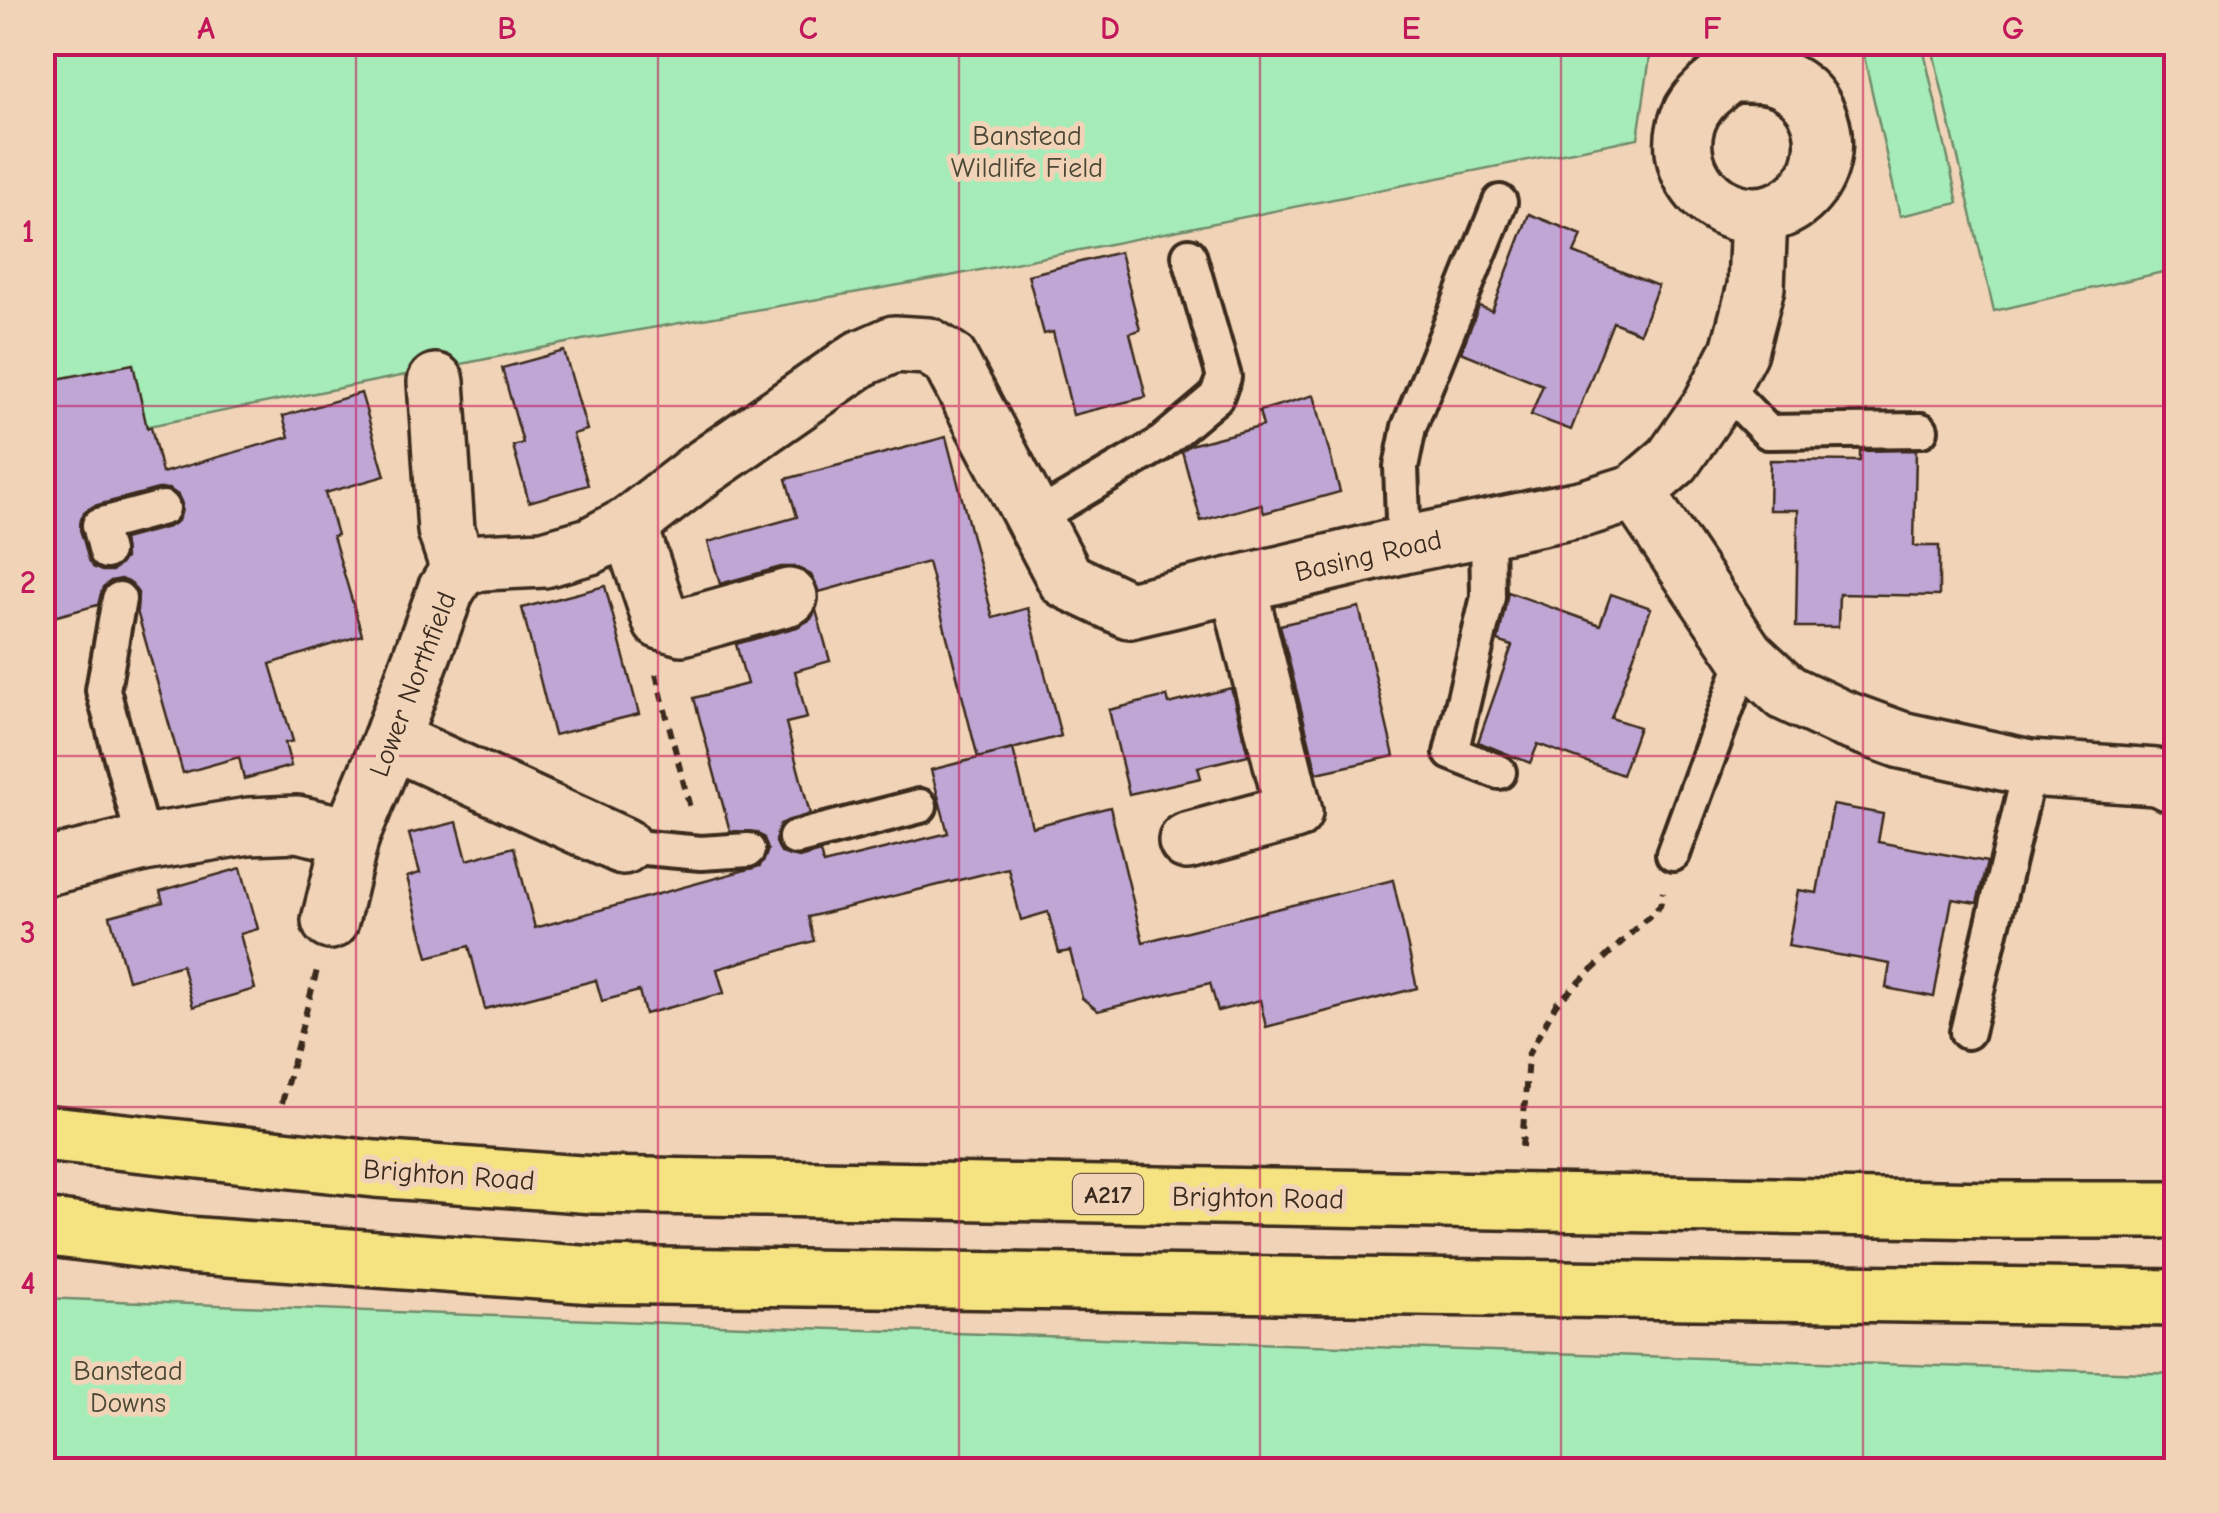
<svg xmlns="http://www.w3.org/2000/svg" width="2219" height="1513" font-family="'Comic Neue',sans-serif">
  <rect width="100%" height="100%" fill="#f1d4b7"/>
  <filter id="ink" filterUnits="userSpaceOnUse"><feTurbulence type="fractalNoise" baseFrequency=".01" numOctaves="2"/><feDisplacementMap in="SourceGraphic" scale="20" xChannelSelector="R" yChannelSelector="G"/><feConvolveMatrix kernelMatrix="1 2 1 2 8 2 1 2 1" color-interpolation-filters="sRGB"/></filter>
  <g filter="url(#ink)">
    <g fill="#a6ecb8" stroke="#708b6b" stroke-width="2.5">
      <path d="M 43,43 L 1652,43 L 1638,138 L 945,277 L 582,340 L 43,447 Z"/>
      <path d="M 1861,43 L 1922,43 L 1958,203 L 1900,216 Z"/>
      <path d="M 1931,43 L 2176,43 L 2176,269 L 1994,311 Z"/>
      <path d="M 42,1298 L 744,1326 L 2176,1374 L 2176,1470 L 43,1470 Z"/>
    </g>
    <g fill="#bfa6d5" stroke="#3b2a1e" stroke-width="2.5" fill-rule="evenodd">
      <path d="M 1529,214 L 1582,235 L 1574,253 L 1658,286 L 1640,333 L 1613,322 L 1571,430 L 1531,415 L 1543,385 L 1461,352 L 1479,306 L 1492,311 Z"/>
      <path d="M 1120,252 L 1140,330 L 1130,333 L 1146,397 L 1073,415 L 1053,332 L 1044,334 L 1028,275 Z"/>
      <path d="M 564,351 L 587,430 L 573,434 L 588,485 L 529,502 L 513,446 L 523,443 L 502,368 Z"/>
      <path d="M 133,364 L 147,428 L 151,427 L 162,473 L 289,437 L 283,416 L 361,393 L 385,476 L 325,493 L 337,535 L 333,536 L 362,635 L 270,664 L 293,741 L 285,743 L 291,766 L 244,779 L 239,757 L 183,773 L 137,611 L 138,593 L 131,583 L 121,579 L 111,581 L 103,587 L 98,605 L 42,620 L 42,382 ZM 158,489 L 169,489 L 178,495 L 182,504 L 178,521 L 168,527 L 123,539 L 125,558 L 112,571 L 102,571 L 93,567 L 80,530 L 84,512 L 94,506 Z"/>
      <path d="M 1314,395 L 1340,492 L 1264,513 L 1261,504 L 1201,521 L 1182,451 L 1190,445 L 1263,426 L 1259,411 Z"/>
      <path d="M 946,437 L 993,618 L 1028,608 L 1061,736 L 978,758 L 928,562 L 819,592 L 811,575 L 796,567 L 781,567 L 720,584 L 708,542 L 797,517 L 786,479 Z"/>
      <path d="M 1916,450 L 1914,546 L 1939,546 L 1939,596 L 1839,594 L 1838,627 L 1796,627 L 1798,510 L 1769,510 L 1770,460 L 1860,461 L 1860,451 Z"/>
      <path d="M 605,586 L 639,714 L 554,735 L 522,608 Z"/>
      <path d="M 1508,592 L 1600,625 L 1611,594 L 1651,608 L 1611,718 L 1639,727 L 1622,775 L 1538,744 L 1530,763 L 1478,742 L 1512,646 L 1498,641 Z"/>
      <path d="M 1359,607 L 1394,756 L 1317,773 L 1280,625 Z"/>
      <path d="M 816,610 L 830,661 L 795,671 L 807,718 L 786,723 L 810,814 L 780,824 L 776,842 L 781,853 L 799,858 L 820,852 L 823,864 L 948,833 L 931,770 L 1013,749 L 1032,827 L 1110,807 L 1143,942 L 1393,880 L 1417,988 L 1266,1027 L 1260,1000 L 1218,1011 L 1210,983 L 1098,1011 L 1082,998 L 1070,951 L 1059,953 L 1048,912 L 1021,920 L 1008,868 L 808,917 L 814,941 L 717,969 L 724,993 L 645,1014 L 639,991 L 602,1001 L 596,980 L 485,1009 L 469,946 L 428,957 L 407,877 L 420,873 L 409,834 L 457,822 L 467,860 L 514,847 L 535,928 L 760,866 L 768,850 L 764,838 L 756,832 L 730,831 L 694,698 L 747,684 L 736,644 L 797,627 L 811,619 Z"/>
      <path d="M 1231,688 L 1248,755 L 1198,767 L 1201,778 L 1129,794 L 1109,710 L 1167,696 L 1169,704 Z"/>
      <path d="M 1833,805 L 1883,814 L 1878,842 L 1987,862 L 1977,903 L 1952,899 L 1934,997 L 1886,988 L 1890,964 L 1788,946 L 1798,890 L 1817,893 Z"/>
      <path d="M 241,868 L 258,929 L 240,934 L 255,989 L 193,1007 L 182,965 L 128,980 L 110,916 L 163,902 L 160,891 Z"/>
    </g>
    <g fill="none" stroke-linecap="round" stroke-linejoin="round">
      <defs>
        <g id="service">
          <path d="M 1722,385 L 1768,432 L 1921,430"/>
          <path d="M 1032,520 L 1159,445 L 1216,397 L 1224,377 L 1189,255"/>
          <path d="M 1487,528 L 1488,597 L 1451,753 L 1499,772"/>
          <path d="M 1404,545 L 1401,467 L 1409,427 L 1500,202"/>
          <path d="M 106,552 L 99,525 L 163,508"/>
          <path d="M 119,599 L 103,690 L 144,843"/>
          <path d="M 795,838 L 920,806"/>
          <path d="M 623,846 L 701,853 L 748,850"/>
          <path d="M 1673,854 L 1746,655"/>
          <path d="M 1967,1032 L 2030,768"/>
        </g>
        <g id="minor">
          <path d="M 1729,74 C 1749,74 1771,72 1789,83 C 1841,112 1832,192 1777,211 C 1718,232 1662,167 1692,111 C 1701,95 1715,85 1729,74 Z"/>
          <path d="M 436,382 L 446,530 L 459,569"/>
          <path d="M 1636,492 L 1746,655 L 1787,693 L 1838,717 L 1901,740 L 2030,768 L 2156,777 L 2176,785"/>
          <path d="M 629,525 L 661,621 L 682,627 L 789,597"/>
          <path d="M 391,740 L 623,846"/>
          <path d="M 1187,841 L 1294,812 L 1238,585"/>
          <path d="M 42,868 L 144,843 L 249,826 L 297,824 L 351,836 L 391,740 L 446,590 L 459,569 L 482,562 L 544,559 L 590,546 L 629,525 L 699,471 L 860,359 L 894,344 L 928,346 L 949,359 L 1066,580 L 1129,610 L 1404,545 L 1585,508 L 1636,492 L 1673,460 L 1711,405 L 1739,351 L 1756,287 L 1759,216"/>
          <path d="M 330,921 L 351,836"/>
        </g>
        <g id="trunk">
          <path d="M 42,1133 L 375,1169 L 594,1185 L 1995,1210 L 2176,1210"/>
          <path d="M 42,1227 L 186,1245 L 594,1275 L 2176,1298"/>
        </g>
      </defs>
      <use href="#service" stroke="#3b2a1e" stroke-width="40"/>
      <use href="#minor" stroke="#3b2a1e" stroke-width="62"/>
      <use href="#trunk" stroke="#3b2a1e" stroke-width="62"/>
      <g stroke="#3b2a1e" stroke-width="6" stroke-dasharray="10 8" stroke-linecap="butt">
        <path d="M 656,674 L 690,808"/>
        <path d="M 282,1103 L 317,970"/>
        <path d="M 1522,1147 L 1528,1055 L 1556,1004 L 1660,906 L 1663,892"/>
      </g>
      <use href="#service" stroke="#f1d4b7" stroke-width="32"/>
      <use href="#minor" stroke="#f1d4b7" stroke-width="55"/>
      <use href="#trunk" stroke="#f5e382" stroke-width="55"/>
    </g>
  </g>
  <path fill="none" stroke="#c2185b" stroke-width="2.5" stroke-opacity="0.55" d="M 356,42 L 356,1470M 658,42 L 658,1470M 959,42 L 959,1470M 1260,42 L 1260,1470M 1561,42 L 1561,1470M 1863,42 L 1863,1470M 42,406 L 2176,406M 42,756 L 2176,756M 42,1107 L 2176,1107"/>
  <g text-anchor="middle" stroke-width="10" stroke-linejoin="round" paint-order="stroke">
    <rect fill="#f1d4b7" stroke="#725d4c" stroke-width="2.5" x="1073" y="1174" width="70" height="40" rx="8"/>
    <g font-size="25" font-weight="bold" fill="#3b2a1e">
      <text x="1108" y="1203">A217</text>
    </g>
    <g font-size="28" fill="#4b4735" stroke="#f1d4b7">
      <text x="1027" y="145">Banstead<tspan x="1027" dy="32">Wildlife Field</tspan></text>
      <text x="128" y="1380">Banstead<tspan x="128" dy="32">Downs</tspan></text>
    </g>
    <g font-size="28" fill="#3b2a1e" stroke="#f1d4b7">
      <text transform="translate(1368 555) rotate(-13)" y="10">Basing Road</text>
      <text transform="translate(412 684) rotate(-69)" y="10">Lower Northfield</text>
      <text transform="translate(449 1174) rotate(4)" y="10">Brighton Road</text>
      <text transform="translate(1258 1197) rotate(1)" y="10">Brighton Road</text>
    </g>
  </g>
  <rect width="2219" height="1513" fill="none" stroke="#f1d4b7" stroke-width="110"/>
  <rect x="55" y="55" width="2109" height="1403" fill="none" stroke="#c2185b" stroke-width="4"/>
  <g font-size="32" text-anchor="middle" font-weight="bold" fill="#c2185b">
    <text x="206" y="39">A</text>
    <text x="507" y="39">B</text>
    <text x="808" y="39">C</text>
    <text x="1110" y="39">D</text>
    <text x="1411" y="39">E</text>
    <text x="1712" y="39">F</text>
    <text x="2013" y="39">G</text>
    <text x="28" y="242">1</text>
    <text x="28" y="593">2</text>
    <text x="28" y="943">3</text>
    <text x="28" y="1294">4</text>
  </g>
</svg>
